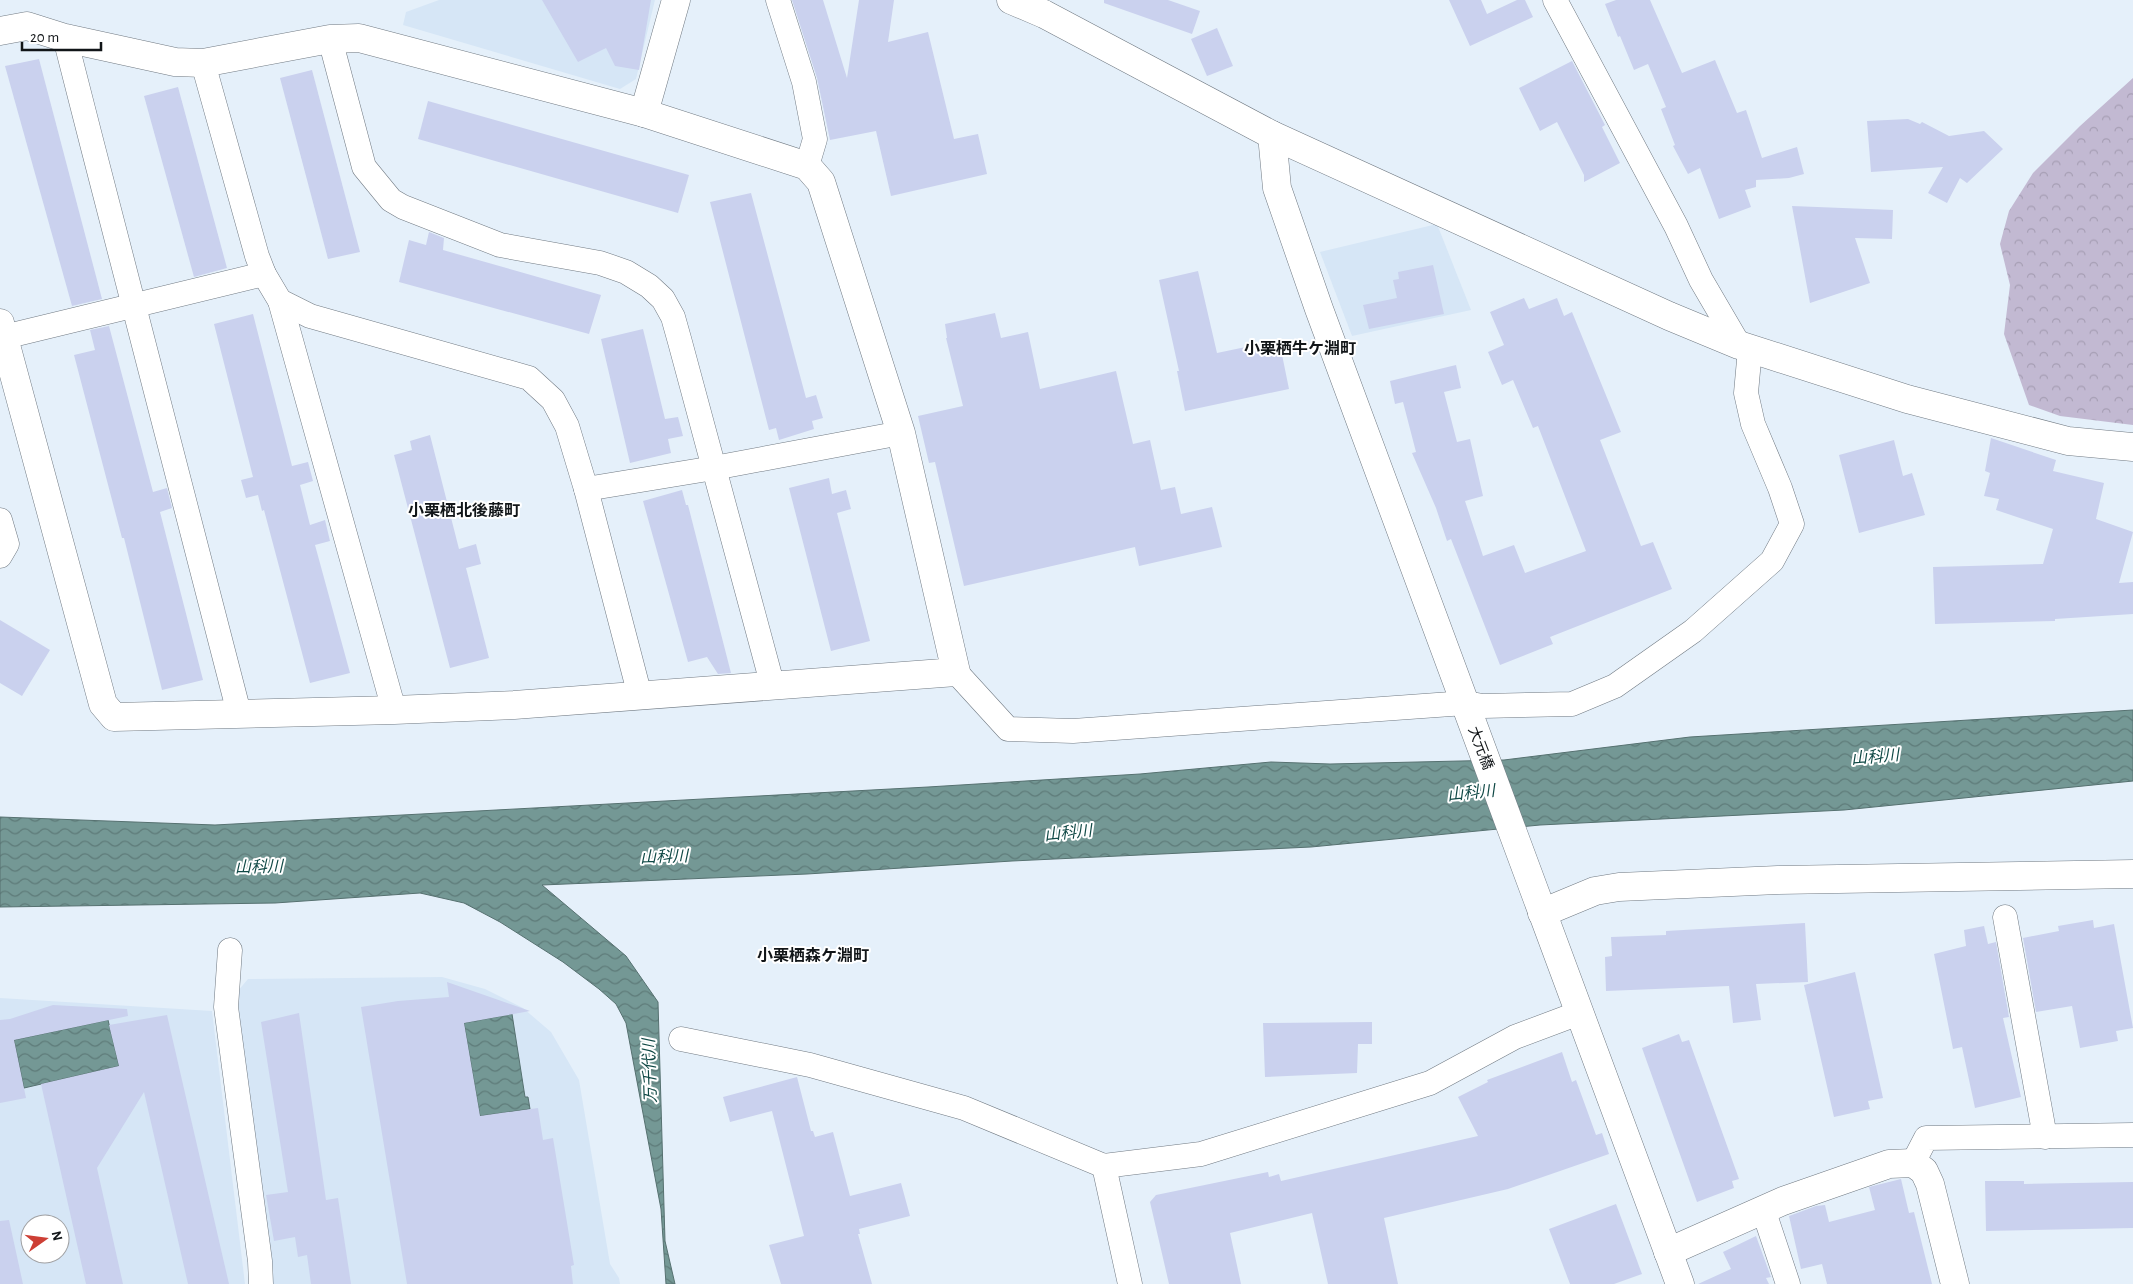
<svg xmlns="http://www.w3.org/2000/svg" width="2133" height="1284" font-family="'Alegreya Sans','Noto Sans JP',sans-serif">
  <defs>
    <pattern id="forest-crowns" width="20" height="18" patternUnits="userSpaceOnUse" patternTransform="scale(1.25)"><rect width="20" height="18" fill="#c2b9d2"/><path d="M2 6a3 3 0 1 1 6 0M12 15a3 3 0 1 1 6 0" fill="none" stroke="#a69eb4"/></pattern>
    <pattern id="water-waves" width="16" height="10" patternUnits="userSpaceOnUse" patternTransform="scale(1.25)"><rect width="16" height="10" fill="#749895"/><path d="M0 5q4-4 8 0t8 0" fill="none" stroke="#5e7b79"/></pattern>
  </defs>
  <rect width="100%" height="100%" fill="#e5f0fa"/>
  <g fill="#d6e6f6" fill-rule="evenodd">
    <path d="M 439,0 L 655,0 L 636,79 L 620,89 L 403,25 L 406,12 Z"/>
    <path d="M 1437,224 L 1471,310 L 1352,336 L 1320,252 Z"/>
    <path d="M 442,977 L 485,989 L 523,1008 L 551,1032 L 579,1080 L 610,1264 L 619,1278 L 620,1284 L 271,1284 L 258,1191 L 237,992 L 248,979 Z"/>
    <path d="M 0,998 L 212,1011 L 245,1284 L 0,1284 ZM 30,1224 L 60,1224 L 60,1254 L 30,1254 Z"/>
  </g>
  <path fill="url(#forest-crowns)" d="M 2133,78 L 2133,425 L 2060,416 L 2029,405 L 2004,334 L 2010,285 L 2000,244 L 2009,211 L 2033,173 L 2080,126 Z"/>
  <g fill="url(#water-waves)" stroke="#567170">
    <path d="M 2133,710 L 2133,781 L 1844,810 L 1540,825 L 1311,847 L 1012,861 L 807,874 L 542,885 L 626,956 L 658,1002 L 665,1241 L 675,1284 L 666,1284 L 661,1209 L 626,1023 L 616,1004 L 599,989 L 563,962 L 500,922 L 464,903 L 420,893 L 275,903 L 0,907 L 0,817 L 215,825 L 928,787 L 1140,774 L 1271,762 L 1330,764 L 1504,760 L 1690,737 Z"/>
    <path d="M 512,1014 L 525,1097 L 528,1097 L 530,1109 L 480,1116 L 464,1023 Z"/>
    <path d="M 108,1020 L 119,1066 L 24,1088 L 14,1040 Z"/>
  </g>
  <g fill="#cad1ee">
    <path d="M 542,0 L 651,0 L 639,70 L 615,66 L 606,48 L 578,62 Z"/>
    <path d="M 792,0 L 823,0 L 847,78 L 859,0 L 894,0 L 888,42 L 928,32 L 954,139 L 978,134 L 987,174 L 891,196 L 876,131 L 830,140 L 817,78 Z"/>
    <path d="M 1104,0 L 1168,0 L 1200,11 L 1192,34 L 1104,3 Z"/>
    <path d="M 1449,0 L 1481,0 L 1487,14 L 1517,0 L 1525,0 L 1533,17 L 1470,46 Z"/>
    <path d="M 1616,0 L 1650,0 L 1682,73 L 1715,60 L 1737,113 L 1746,110 L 1762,158 L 1797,147 L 1804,174 L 1789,178 L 1756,180 L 1756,187 L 1745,190 L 1751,207 L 1719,219 L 1700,168 L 1688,174 L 1673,146 L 1675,145 L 1661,109 L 1666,107 L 1648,64 L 1634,70 L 1620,36 L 1618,37 L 1605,4 Z"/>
    <path d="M 1217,28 L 1233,66 L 1207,76 L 1191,39 Z"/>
    <path d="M 39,59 L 102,299 L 72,306 L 5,66 Z"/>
    <path d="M 1572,61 L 1605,125 L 1602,127 L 1620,163 L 1584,182 L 1584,175 L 1557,122 L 1540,131 L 1519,88 Z"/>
    <path d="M 312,70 L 360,252 L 328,259 L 280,78 Z"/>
    <path d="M 178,87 L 227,268 L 194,277 L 144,96 Z"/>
    <path d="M 428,101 L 689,175 L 678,213 L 418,139 Z"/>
    <path d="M 1908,119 L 1920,124 L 1922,122 L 1949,136 L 1984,131 L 2003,149 L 1967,183 L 1960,178 L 1947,203 L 1928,193 L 1943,167 L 1871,172 L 1867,121 Z"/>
    <path d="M 751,193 L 806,398 L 816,395 L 823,418 L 812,421 L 814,429 L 779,440 L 776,428 L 769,430 L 710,202 Z"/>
    <path d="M 1792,206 L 1893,210 L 1892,239 L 1855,238 L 1870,283 L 1810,303 Z"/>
    <path d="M 429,232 L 444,238 L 443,250 L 601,295 L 589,334 L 399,282 L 409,240 L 426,245 Z"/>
    <path d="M 1433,265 L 1444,314 L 1369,329 L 1363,305 L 1397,298 L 1393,280 L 1399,279 L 1398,272 Z"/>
    <path d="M 1198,271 L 1217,353 L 1279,340 L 1289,389 L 1185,411 L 1177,371 L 1179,371 L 1159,280 Z"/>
    <path d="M 1524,298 L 1529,309 L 1557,298 L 1564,316 L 1572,312 L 1621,432 L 1600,440 L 1641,546 L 1653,542 L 1672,589 L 1550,637 L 1553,644 L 1500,665 L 1451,539 L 1447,541 L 1436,508 L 1412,453 L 1416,452 L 1403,402 L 1395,404 L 1390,381 L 1456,365 L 1461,388 L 1444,392 L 1457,442 L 1470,439 L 1483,496 L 1465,501 L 1483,556 L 1514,545 L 1525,573 L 1586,551 L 1538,426 L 1533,428 L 1513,380 L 1502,385 L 1488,352 L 1504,345 L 1490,312 Z"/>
    <path d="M 995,313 L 1001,338 L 1028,332 L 1040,389 L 1116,371 L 1133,444 L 1150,440 L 1161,490 L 1175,487 L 1181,514 L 1212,507 L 1222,547 L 1139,566 L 1135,547 L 964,586 L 935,462 L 929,463 L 918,416 L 963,406 L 946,338 L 947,338 L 945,324 Z"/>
    <path d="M 253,314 L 292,466 L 308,462 L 313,481 L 300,485 L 310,525 L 325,520 L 330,541 L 315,545 L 350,673 L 310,683 L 264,510 L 262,511 L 258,495 L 246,498 L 241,480 L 253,477 L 214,324 Z"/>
    <path d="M 109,326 L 153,492 L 167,488 L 172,508 L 160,512 L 203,680 L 162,690 L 124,538 L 122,538 L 74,355 L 95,350 L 90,330 Z"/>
    <path d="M 643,329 L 665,419 L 678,417 L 683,436 L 668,439 L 671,453 L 630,463 L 601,339 Z"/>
    <path d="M 430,435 L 459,549 L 476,544 L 481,564 L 466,568 L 489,658 L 450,668 L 394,455 L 412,450 L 410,441 Z"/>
    <path d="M 1991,438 L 2056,460 L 2053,471 L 2104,483 L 2096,519 L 2133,532 L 2119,583 L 2133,582 L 2133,614 L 2055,619 L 2055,621 L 1935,624 L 1933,567 L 2043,564 L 2053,529 L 1996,510 L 1999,499 L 1984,496 L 1990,473 L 1985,471 Z"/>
    <path d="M 1894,440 L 1903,476 L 1912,473 L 1925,515 L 1859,533 L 1839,455 Z"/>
    <path d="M 829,478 L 832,494 L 846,490 L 851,509 L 837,513 L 870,641 L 831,651 L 789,488 Z"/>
    <path d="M 682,490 L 686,505 L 688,505 L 731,673 L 718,674 L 707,657 L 688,662 L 643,501 Z"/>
    <path d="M 0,620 L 50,650 L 22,696 L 0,683 Z"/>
    <path d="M 2093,920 L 2094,928 L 2114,924 L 2133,1028 L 2116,1031 L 2118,1041 L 2080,1048 L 2072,1006 L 2036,1012 L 2023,938 L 2059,931 L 2058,926 Z"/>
    <path d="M 1805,923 L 1808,982 L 1756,984 L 1761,1020 L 1733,1023 L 1729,986 L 1606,991 L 1605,957 L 1612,956 L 1611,937 L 1666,935 L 1666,931 Z"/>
    <path d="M 1984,926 L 1988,944 L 1996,942 L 2009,1017 L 2003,1018 L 2021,1097 L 1975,1108 L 1962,1047 L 1953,1049 L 1934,954 L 1966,946 L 1964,930 Z"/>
    <path d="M 1855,972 L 1883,1098 L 1868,1101 L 1870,1109 L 1834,1117 L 1804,985 Z"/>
    <path d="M 447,982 L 530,1011 L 464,1023 L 480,1116 L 538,1108 L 543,1140 L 553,1138 L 574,1265 L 571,1266 L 573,1284 L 407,1284 L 361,1007 L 398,1001 L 449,997 Z"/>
    <path d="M 53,1005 L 127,1009 L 128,1016 L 14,1040 L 26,1098 L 0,1103 L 0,1020 L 10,1019 Z"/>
    <path d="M 299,1013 L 326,1200 L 338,1198 L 351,1284 L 311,1284 L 307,1255 L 298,1257 L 295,1237 L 274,1241 L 266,1195 L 288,1192 L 261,1022 Z"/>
    <path d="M 167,1015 L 229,1284 L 188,1284 L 144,1092 L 97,1168 L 123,1284 L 86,1284 L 41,1084 L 119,1066 L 109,1025 Z"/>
    <path d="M 1372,1022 L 1372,1044 L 1358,1044 L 1357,1073 L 1265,1077 L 1263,1023 Z"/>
    <path d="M 1679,1034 L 1682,1042 L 1689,1040 L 1739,1179 L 1732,1181 L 1734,1188 L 1697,1202 L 1642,1048 Z"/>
    <path d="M 1562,1052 L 1572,1082 L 1576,1080 L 1596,1135 L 1602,1133 L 1609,1154 L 1508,1189 L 1384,1218 L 1398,1284 L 1328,1284 L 1312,1213 L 1230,1233 L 1241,1284 L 1169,1284 L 1150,1202 L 1156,1195 L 1268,1172 L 1269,1177 L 1279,1174 L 1281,1181 L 1478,1136 L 1458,1097 L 1488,1082 L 1487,1080 Z"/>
    <path d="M 797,1077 L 811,1131 L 813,1131 L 815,1137 L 833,1132 L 850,1196 L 901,1183 L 910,1216 L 859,1229 L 860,1234 L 858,1234 L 872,1284 L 781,1284 L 769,1245 L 804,1236 L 772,1111 L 730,1122 L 723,1097 Z"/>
    <path d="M 1901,1179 L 1909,1213 L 1914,1212 L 1932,1284 L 1827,1284 L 1822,1264 L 1801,1269 L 1789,1216 L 1816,1206 L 1825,1205 L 1829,1222 L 1875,1210 L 1869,1187 Z"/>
    <path d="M 1985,1181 L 2024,1181 L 2024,1184 L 2133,1182 L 2133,1228 L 1986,1231 Z"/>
    <path d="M 1616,1204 L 1642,1274 L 1614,1284 L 1570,1284 L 1549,1229 Z"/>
    <path d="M 9,1220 L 23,1284 L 0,1284 L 0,1221 Z"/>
    <path d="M 1756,1236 L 1771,1277 L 1766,1278 L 1769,1284 L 1698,1284 L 1731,1269 L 1723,1252 Z"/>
  </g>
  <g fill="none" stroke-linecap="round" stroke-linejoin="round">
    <defs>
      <g id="minor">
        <path d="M 778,0 L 804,82 L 815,139 L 807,166"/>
        <path d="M 1555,0 L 1676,226 L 1701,280 L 1739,345"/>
        <path d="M 65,38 C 122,263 182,487 239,713"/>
        <path d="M 330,39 L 364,167 L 391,200 L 403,207 L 500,245 L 600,263 L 626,272 L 649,286 L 663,299 L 673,317 L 680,342 L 773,687"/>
        <path d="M 203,63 L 257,256 L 264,274 L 280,301 L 394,710"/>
        <path d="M 280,301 L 310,316 L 529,378 L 553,400 L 567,426 L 586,489 L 640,696"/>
        <path d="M 4,337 L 264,274"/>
        <path d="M 586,489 L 714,468 L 901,433"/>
        <path d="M 0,520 L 7,544 L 0,556"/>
        <path d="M 956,672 L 1008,729 L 1073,731 L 1465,703 L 1483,706 L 1572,704 L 1615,686 L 1693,631 L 1772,561 L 1792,524 L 1780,488 L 1753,424 L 1746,393 L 1750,349"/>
        <path d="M 2005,917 L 2045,1137"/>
        <path d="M 230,950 L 226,1007 L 260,1261 L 261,1284"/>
        <path d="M 681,1039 L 810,1065 L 964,1108 L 1104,1166"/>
        <path d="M 1913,1163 L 1926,1138 L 2133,1135"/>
        <path d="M 1763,1209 L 1788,1284"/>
        <path d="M 1130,1284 L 1104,1166 L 1201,1154 L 1430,1083 L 1515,1037 L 1579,1013"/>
      </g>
      <g id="tertiary">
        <path d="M 1011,0 L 1044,14 L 1272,135 L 1669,316 L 1739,345 L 1907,399 L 2068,441 L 2133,447"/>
        <path d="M 0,31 L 27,26 L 65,38 L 175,62 L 203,63 L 330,39 L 359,38 L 644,113 L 807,166 L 821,182 L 901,433 L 956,672 L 514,705 L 394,710 L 114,717 L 103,704 L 0,323"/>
        <path d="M 644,113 L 676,0"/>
        <path d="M 1272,135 L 1277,188 L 1319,309 L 1680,1284"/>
        <path d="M 1542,913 L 1595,891 L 1619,887 L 1778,880 L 2133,874"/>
        <path d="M 1668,1252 L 1783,1201 L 1889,1164 L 1913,1163 L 1924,1171 L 1930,1184 L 1955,1284"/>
      </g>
    </defs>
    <use href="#minor" stroke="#717a83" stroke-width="25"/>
    <use href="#tertiary" stroke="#717a83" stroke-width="29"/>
    <use href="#minor" stroke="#fff" stroke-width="24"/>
    <use href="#tertiary" stroke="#fff" stroke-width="28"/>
  </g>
  <g text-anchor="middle" stroke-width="4" stroke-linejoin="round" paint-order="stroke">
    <g font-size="15" fill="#111518" stroke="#fff">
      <text transform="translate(1481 748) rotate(69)" y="5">大元橋</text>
    </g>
    <g font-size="16" font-weight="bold" fill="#111518" stroke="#fff">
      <text x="1300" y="354">小栗栖牛ケ淵町</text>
      <text x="464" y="516">小栗栖北後藤町</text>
      <text x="813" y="961">小栗栖森ケ淵町</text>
    </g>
    <g font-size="16" font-style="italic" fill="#104946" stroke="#fff">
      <text transform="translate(1875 756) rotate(-5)" y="6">山科川</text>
      <text transform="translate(1471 792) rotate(-6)" y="6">山科川</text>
      <text transform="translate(1068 832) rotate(-6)" y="6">山科川</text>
      <text transform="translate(664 856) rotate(-2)" y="6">山科川</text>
      <text transform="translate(259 866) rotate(-1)" y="6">山科川</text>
      <text transform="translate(649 1071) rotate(-92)" y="6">万千代川</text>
    </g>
  </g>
  <g transform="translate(45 1239) rotate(76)"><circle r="24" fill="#ffffff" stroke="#a0a1a3"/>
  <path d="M0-4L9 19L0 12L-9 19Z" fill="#cd3f35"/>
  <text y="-8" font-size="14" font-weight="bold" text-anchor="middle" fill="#111518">N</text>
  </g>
  <path d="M22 42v8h79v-8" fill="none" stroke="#111518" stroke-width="2.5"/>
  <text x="30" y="42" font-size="15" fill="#111518" stroke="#ffffff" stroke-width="4" paint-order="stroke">20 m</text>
</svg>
